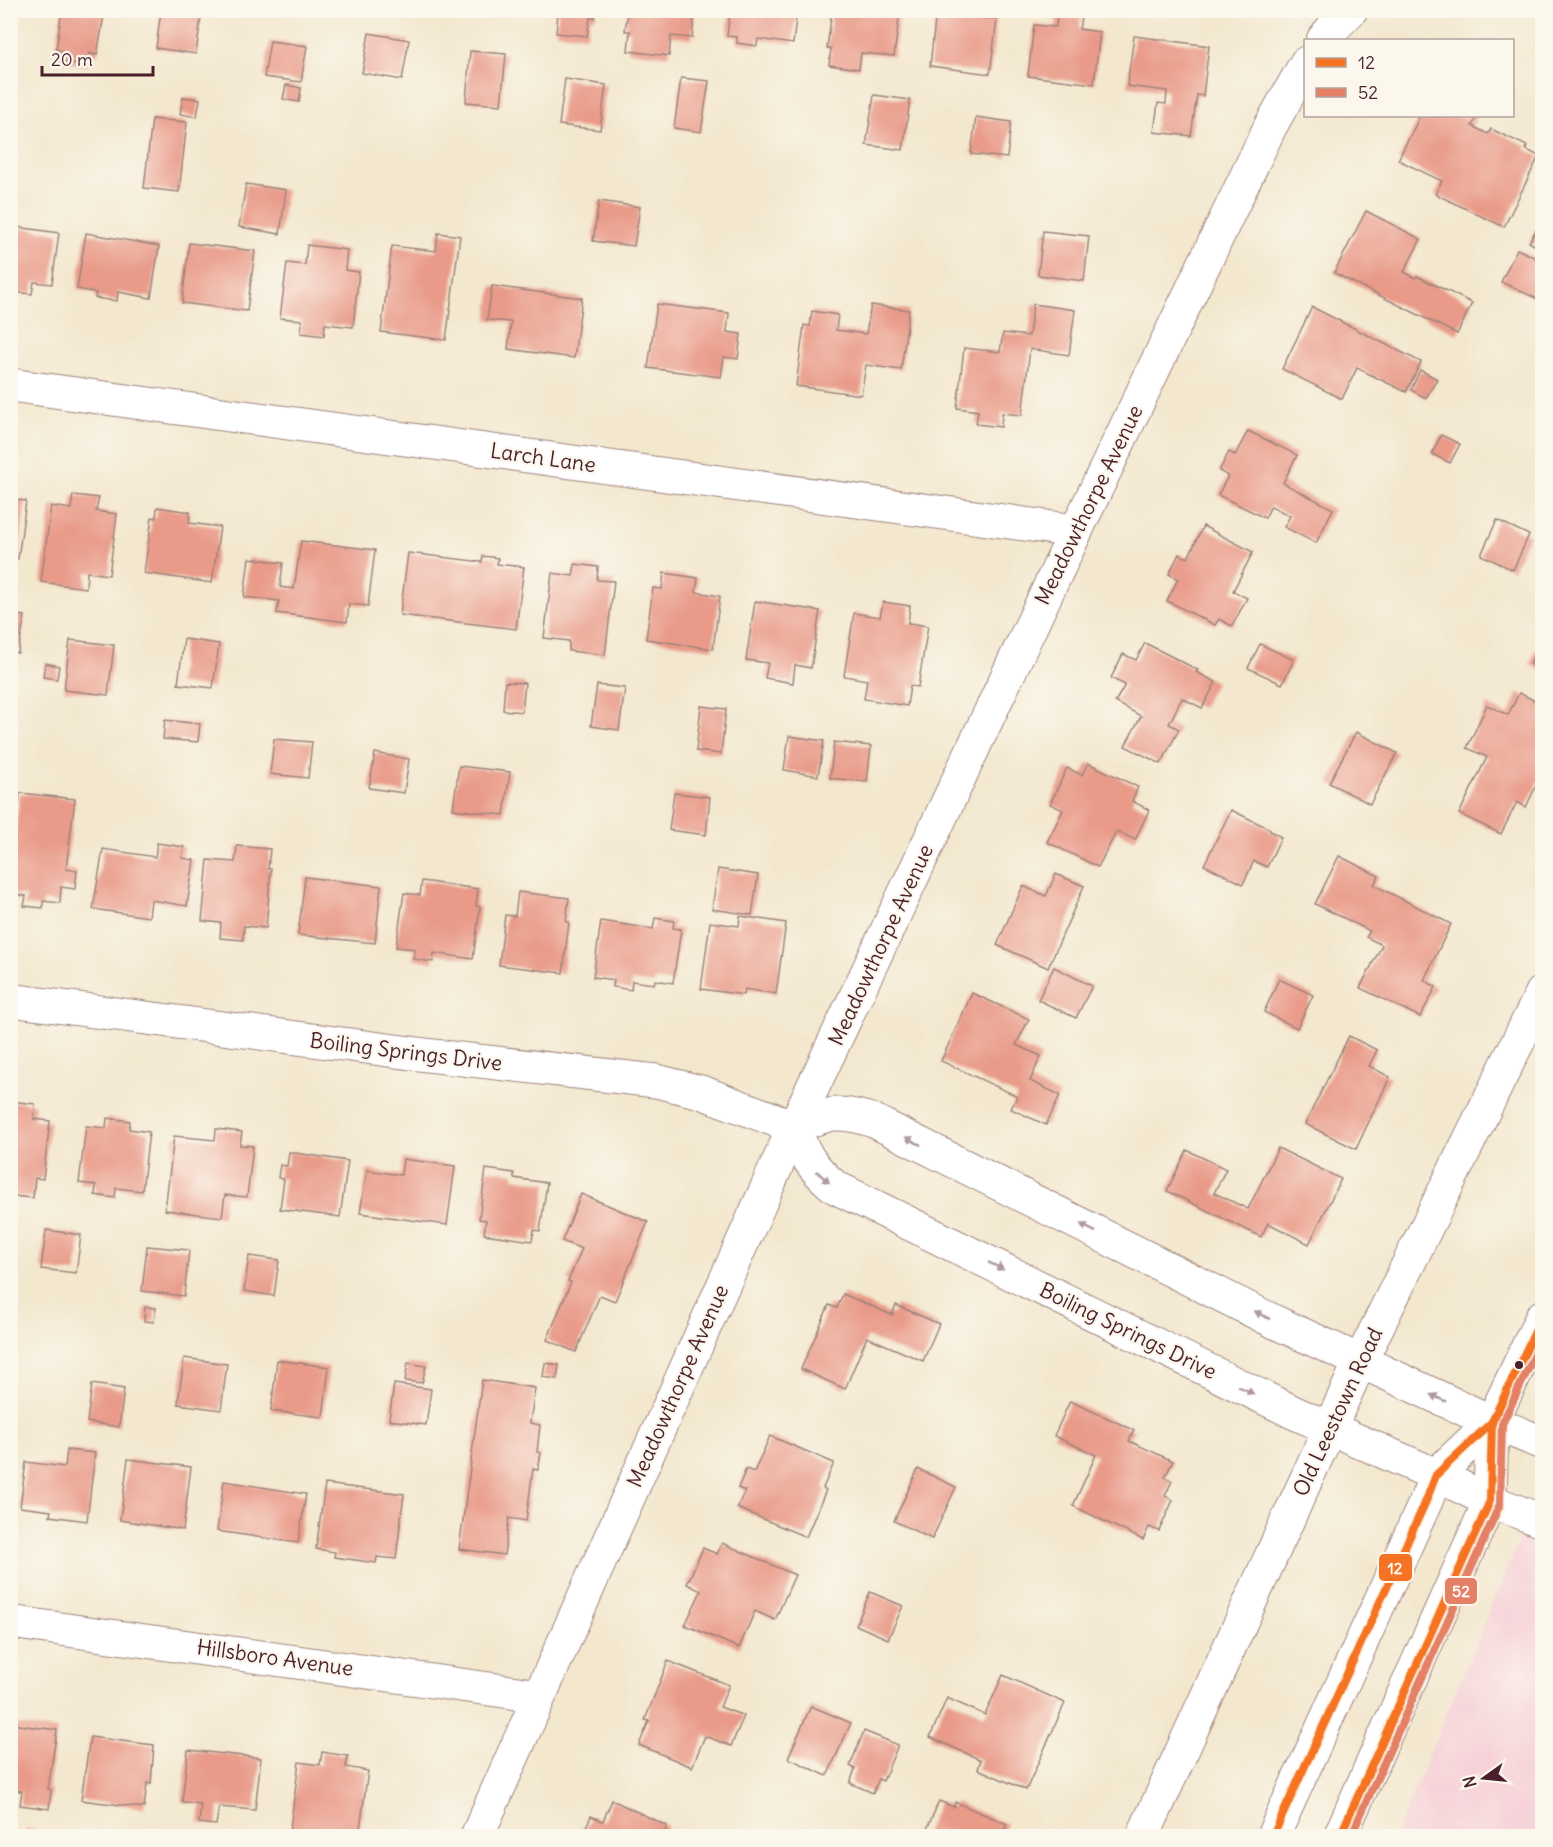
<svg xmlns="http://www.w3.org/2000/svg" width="1553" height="1847" font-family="Delius,sans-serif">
  <rect width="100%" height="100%" fill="#fbf7ec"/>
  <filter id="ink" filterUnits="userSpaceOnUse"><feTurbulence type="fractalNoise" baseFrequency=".0167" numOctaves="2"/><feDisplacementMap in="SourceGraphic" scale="12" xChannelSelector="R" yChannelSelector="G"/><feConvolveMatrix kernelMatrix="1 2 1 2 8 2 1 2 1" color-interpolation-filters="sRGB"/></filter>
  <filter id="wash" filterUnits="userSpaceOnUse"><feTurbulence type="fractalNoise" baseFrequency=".008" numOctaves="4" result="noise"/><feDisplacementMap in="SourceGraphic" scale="24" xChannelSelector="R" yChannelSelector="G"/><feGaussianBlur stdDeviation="1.35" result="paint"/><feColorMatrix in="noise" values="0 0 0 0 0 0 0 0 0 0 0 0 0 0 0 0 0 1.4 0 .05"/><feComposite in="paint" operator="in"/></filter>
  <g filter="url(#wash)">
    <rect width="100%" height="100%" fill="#f3e7ce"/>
    <path fill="#f6cfd7" d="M 1542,1485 L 1542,1836 L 1395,1836 Z"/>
    <g id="blocks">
      <g fill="#e99a88">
        <path d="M 62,10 L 105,10 L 97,55 L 89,53 L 87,66 L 60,61 L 62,51 L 56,49 Z"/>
        <path d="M 161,10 L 202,10 L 196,54 L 156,48 Z"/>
        <path d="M 552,10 L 596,10 L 595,18 L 590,18 L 587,36 L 556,33 L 558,13 L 551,12 Z"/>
        <path d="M 628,10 L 695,10 L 692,38 L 671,36 L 669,56 L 628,51 L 630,31 L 625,31 Z"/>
        <path d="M 730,10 L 797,10 L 793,44 L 758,39 L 757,46 L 737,43 L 737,37 L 727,36 Z"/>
        <path d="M 832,10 L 900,10 L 894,56 L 861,53 L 859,69 L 829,65 L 831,49 L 827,48 Z"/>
        <path d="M 952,10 L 980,10 L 979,17 L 997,19 L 990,74 L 930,66 L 936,11 L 952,13 Z"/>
        <path d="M 1057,16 L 1081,18 L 1079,29 L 1100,32 L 1094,84 L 1028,76 L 1034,25 L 1056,27 Z"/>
        <path d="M 369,33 L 409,40 L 402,80 L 362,73 Z"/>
        <path d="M 1134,36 L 1209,46 L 1203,96 L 1197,95 L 1191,136 L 1154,132 L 1158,103 L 1166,104 L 1167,91 L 1127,86 Z"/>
        <path d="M 270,41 L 307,46 L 301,82 L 264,77 Z"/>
        <path d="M 470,51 L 506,54 L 501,105 L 466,102 Z"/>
        <path d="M 681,78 L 709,81 L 701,132 L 674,128 Z"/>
        <path d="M 565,79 L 606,85 L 600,130 L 559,125 Z"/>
        <path d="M 286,85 L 301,88 L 299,102 L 283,99 Z"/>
        <path d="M 874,95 L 910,100 L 903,150 L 866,145 Z"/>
        <path d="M 183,97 L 200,99 L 197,117 L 180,114 Z"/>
        <path d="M 1420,116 L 1474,116 L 1477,117 L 1472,126 L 1488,134 L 1491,129 L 1527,146 L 1525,149 L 1539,156 L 1504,227 L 1435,194 L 1442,181 L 1398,160 Z"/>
        <path d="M 976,117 L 1011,122 L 1007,158 L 971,154 Z"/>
        <path d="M 152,119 L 187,122 L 179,192 L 144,188 Z"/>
        <path d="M 246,184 L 286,190 L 280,234 L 239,227 Z"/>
        <path d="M 599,201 L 640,207 L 634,246 L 593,241 Z"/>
        <path d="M 1366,211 L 1421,239 L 1404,272 L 1415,278 L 1417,276 L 1472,303 L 1457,334 L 1334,273 Z"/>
        <path d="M 1542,220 L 1542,250 L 1529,242 Z"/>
        <path d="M 10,226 L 59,233 L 52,284 L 34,282 L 32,294 L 13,292 L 15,279 L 10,279 Z"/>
        <path d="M 1043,231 L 1089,236 L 1084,281 L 1038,275 Z"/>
        <path d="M 86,233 L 159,246 L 151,298 L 118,292 L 117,301 L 95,298 L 96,293 L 77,289 Z"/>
        <path d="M 438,233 L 460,236 L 446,340 L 381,332 L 392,246 L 436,251 Z"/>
        <path d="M 189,243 L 255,251 L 247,311 L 182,303 Z"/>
        <path d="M 307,245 L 347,250 L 345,270 L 359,272 L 353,327 L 325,324 L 324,336 L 301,333 L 302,320 L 280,318 L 287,263 L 305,265 Z"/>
        <path d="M 1517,249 L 1542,261 L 1542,294 L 1540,300 L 1501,282 Z"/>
        <path d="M 492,286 L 582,298 L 574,358 L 508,349 L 511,322 L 487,320 Z"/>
        <path d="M 657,304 L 729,313 L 727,332 L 741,334 L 738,359 L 724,357 L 721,377 L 648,368 Z"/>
        <path d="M 1033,304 L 1075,310 L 1069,355 L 1030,349 L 1022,415 L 1002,413 L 1001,427 L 976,424 L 978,411 L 957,408 L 964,348 L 1000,352 L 1003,333 L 1029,336 Z"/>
        <path d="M 871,305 L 909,310 L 901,370 L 866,365 L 861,395 L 796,386 L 804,325 L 810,326 L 812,311 L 838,315 L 836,330 L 866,334 Z"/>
        <path d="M 1312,307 L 1421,362 L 1406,392 L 1357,368 L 1342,399 L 1282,369 Z"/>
        <path d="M 1420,370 L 1437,379 L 1426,398 L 1411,390 Z"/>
        <path d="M 1248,431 L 1297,455 L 1283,483 L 1333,509 L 1316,543 L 1284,527 L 1290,516 L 1271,506 L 1265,518 L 1218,495 L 1228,476 L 1219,471 L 1229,452 L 1235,455 Z"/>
        <path d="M 1441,435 L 1460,444 L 1450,463 L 1432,454 Z"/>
        <path d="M 73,495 L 99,498 L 96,511 L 117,514 L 109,575 L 87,572 L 86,588 L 41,582 L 51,506 L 71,509 Z"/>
        <path d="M 10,499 L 26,501 L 18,559 L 10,558 Z"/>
        <path d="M 157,507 L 190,512 L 189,523 L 220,527 L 212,583 L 144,573 L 152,517 L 156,518 Z"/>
        <path d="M 1497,520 L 1529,535 L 1513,570 L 1481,555 Z"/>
        <path d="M 1203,526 L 1253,552 L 1233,591 L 1247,598 L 1232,626 L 1219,619 L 1215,625 L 1167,601 L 1178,579 L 1169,574 L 1179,554 L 1188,558 Z"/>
        <path d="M 301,541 L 375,550 L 368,606 L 349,604 L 347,622 L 277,613 L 279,601 L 244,597 L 249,558 L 283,563 L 280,587 L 294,589 Z"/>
        <path d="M 408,553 L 482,562 L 483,556 L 498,558 L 497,564 L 524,567 L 516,629 L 400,615 Z"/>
        <path d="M 575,564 L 598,567 L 597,580 L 614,581 L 605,655 L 569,651 L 569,641 L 544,638 L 552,573 L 573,576 Z"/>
        <path d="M 664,573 L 698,578 L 696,592 L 720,596 L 713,649 L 646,639 L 653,588 L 662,589 Z"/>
        <path d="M 755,601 L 820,611 L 811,668 L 795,665 L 793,683 L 765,678 L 768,663 L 746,660 Z"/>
        <path d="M 883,602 L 910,606 L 908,623 L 928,626 L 918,687 L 910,686 L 907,706 L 864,699 L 867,680 L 844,676 L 854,613 L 880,617 Z"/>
        <path d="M 10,614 L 25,616 L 18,653 L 10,652 Z"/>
        <path d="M 1542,637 L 1542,671 L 1530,664 Z"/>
        <path d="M 184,639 L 219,644 L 213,688 L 178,684 Z"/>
        <path d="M 70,640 L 114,645 L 108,695 L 64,690 Z"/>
        <path d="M 1145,643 L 1198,670 L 1196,672 L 1216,682 L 1202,708 L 1182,698 L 1169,724 L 1179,729 L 1161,764 L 1125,746 L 1141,716 L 1115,702 L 1125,685 L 1111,678 L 1123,654 L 1136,660 Z"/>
        <path d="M 1260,644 L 1294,660 L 1282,684 L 1248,668 Z"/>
        <path d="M 45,663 L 59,666 L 57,679 L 43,677 Z"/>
        <path d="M 505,682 L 525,683 L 522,712 L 503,710 Z"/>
        <path d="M 597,685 L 625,688 L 619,730 L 591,726 Z"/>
        <path d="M 1519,693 L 1542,704 L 1542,773 L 1526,807 L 1517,802 L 1501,834 L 1459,814 L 1487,757 L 1467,748 L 1487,705 L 1508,715 Z"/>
        <path d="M 701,706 L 726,709 L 721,754 L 696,751 Z"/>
        <path d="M 165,720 L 200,724 L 198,742 L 163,739 Z"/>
        <path d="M 1356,732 L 1397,753 L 1370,804 L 1329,783 Z"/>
        <path d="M 789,736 L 824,741 L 818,776 L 784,770 Z"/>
        <path d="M 274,739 L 312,742 L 308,778 L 270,774 Z"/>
        <path d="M 834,742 L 871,746 L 867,782 L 830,778 Z"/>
        <path d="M 375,753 L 409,759 L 404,793 L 369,788 Z"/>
        <path d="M 1088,763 L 1138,787 L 1132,801 L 1149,810 L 1135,840 L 1117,831 L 1098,867 L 1047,842 L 1063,810 L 1050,804 L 1067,768 L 1082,775 Z"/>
        <path d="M 459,766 L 510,772 L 504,815 L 453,809 Z"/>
        <path d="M 20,793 L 75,799 L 66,869 L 77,871 L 75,889 L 61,887 L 60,903 L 43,901 L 43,908 L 24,906 L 26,896 L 10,894 L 10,872 Z"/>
        <path d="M 674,793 L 710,797 L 706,835 L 669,830 Z"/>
        <path d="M 1231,810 L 1270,829 L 1270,831 L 1281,837 L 1267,867 L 1254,861 L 1243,884 L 1204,865 Z"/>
        <path d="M 157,843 L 184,847 L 182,858 L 194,860 L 187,906 L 151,900 L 149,917 L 93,909 L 103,849 L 155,857 Z"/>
        <path d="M 237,846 L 270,849 L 268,869 L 271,869 L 266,928 L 244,926 L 243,940 L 220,938 L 221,923 L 202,921 L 208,860 L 235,862 Z"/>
        <path d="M 1339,856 L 1379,876 L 1374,885 L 1451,924 L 1424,980 L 1436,987 L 1420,1017 L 1360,988 L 1382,945 L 1366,937 L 1370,931 L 1315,904 Z"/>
        <path d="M 718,869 L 758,875 L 752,915 L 712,909 Z"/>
        <path d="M 1056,874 L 1084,886 L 1048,968 L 997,945 L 1023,886 L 1046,896 Z"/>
        <path d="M 305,877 L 381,886 L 375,943 L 298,935 Z"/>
        <path d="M 422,881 L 478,889 L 476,906 L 480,907 L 473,959 L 434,953 L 433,962 L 413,959 L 415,949 L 396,947 L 404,893 L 420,895 Z"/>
        <path d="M 518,892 L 569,898 L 566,922 L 569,922 L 563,973 L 499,965 L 505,915 L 515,916 Z"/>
        <path d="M 740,916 L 786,923 L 776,994 L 745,989 L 744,995 L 701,989 L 710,922 L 739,926 Z"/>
        <path d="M 655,918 L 674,921 L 673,928 L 681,929 L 673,983 L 655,980 L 654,984 L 632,981 L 631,990 L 613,987 L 614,980 L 593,977 L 601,921 L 653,929 Z"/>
        <path d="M 1054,967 L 1092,986 L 1076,1018 L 1038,1000 Z"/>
        <path d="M 1279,979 L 1313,995 L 1297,1028 L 1264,1012 Z"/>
        <path d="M 972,993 L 1029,1019 L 1016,1045 L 1041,1056 L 1030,1081 L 1060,1095 L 1046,1125 L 1011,1109 L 1017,1096 L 941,1061 Z"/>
        <path d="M 1349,1036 L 1377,1050 L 1369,1066 L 1390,1077 L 1356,1149 L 1305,1124 Z"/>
        <path d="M 10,1101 L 35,1104 L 34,1119 L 50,1121 L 43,1179 L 35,1178 L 33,1198 L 10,1196 Z"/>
        <path d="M 107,1118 L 130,1121 L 129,1129 L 149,1132 L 142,1191 L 116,1188 L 115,1198 L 95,1195 L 96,1185 L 79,1183 L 86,1126 L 106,1128 Z"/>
        <path d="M 216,1129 L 242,1132 L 240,1145 L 253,1146 L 247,1197 L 225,1195 L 222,1217 L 165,1210 L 174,1136 L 215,1140 Z"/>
        <path d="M 1278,1148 L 1341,1179 L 1309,1244 L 1268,1223 L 1261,1237 L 1167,1191 L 1187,1150 L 1226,1169 L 1214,1193 L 1248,1209 Z"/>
        <path d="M 289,1152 L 348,1161 L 340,1217 L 280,1209 L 284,1179 L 278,1178 L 280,1165 L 287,1166 Z"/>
        <path d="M 403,1159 L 455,1166 L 447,1225 L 360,1213 L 367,1170 L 401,1175 Z"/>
        <path d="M 486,1169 L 514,1173 L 514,1178 L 547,1183 L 540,1231 L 534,1230 L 532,1241 L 484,1234 L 486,1220 L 479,1219 Z"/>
        <path d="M 581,1194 L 648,1222 L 615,1301 L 600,1295 L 576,1352 L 547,1340 L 571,1282 L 568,1281 L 582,1249 L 562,1241 Z"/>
        <path d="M 46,1230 L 81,1235 L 76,1273 L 41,1269 Z"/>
        <path d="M 147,1246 L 189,1250 L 184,1296 L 142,1291 Z"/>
        <path d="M 249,1256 L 279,1260 L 274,1296 L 244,1291 Z"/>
        <path d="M 843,1294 L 892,1315 L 896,1305 L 939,1324 L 923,1361 L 867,1337 L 845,1389 L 801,1369 L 829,1305 L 837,1308 Z"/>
        <path d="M 145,1307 L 156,1308 L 154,1322 L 144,1321 Z"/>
        <path d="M 184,1358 L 227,1364 L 221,1410 L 178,1404 Z"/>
        <path d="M 277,1360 L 329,1367 L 323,1417 L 271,1411 Z"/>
        <path d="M 408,1363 L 426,1366 L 422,1383 L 405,1381 Z"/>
        <path d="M 545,1363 L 559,1365 L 557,1379 L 543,1377 Z"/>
        <path d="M 482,1380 L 535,1388 L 530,1423 L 540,1425 L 537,1452 L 541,1453 L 538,1470 L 533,1469 L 526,1521 L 509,1518 L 504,1555 L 459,1549 Z"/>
        <path d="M 92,1384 L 124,1389 L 119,1427 L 87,1422 Z"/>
        <path d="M 394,1384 L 431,1389 L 426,1425 L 389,1420 Z"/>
        <path d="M 1070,1401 L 1134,1430 L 1129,1441 L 1173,1461 L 1165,1477 L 1172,1481 L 1165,1496 L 1173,1500 L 1159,1531 L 1149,1527 L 1143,1540 L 1073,1506 L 1096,1455 L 1054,1436 Z"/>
        <path d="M 770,1436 L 834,1463 L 823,1488 L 826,1490 L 806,1537 L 737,1508 L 745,1491 L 738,1488 L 746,1469 L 754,1472 Z"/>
        <path d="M 67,1450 L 95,1453 L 87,1521 L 50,1516 L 51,1511 L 20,1507 L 26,1462 L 65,1467 Z"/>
        <path d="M 128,1459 L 191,1467 L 183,1530 L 120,1520 Z"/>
        <path d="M 918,1469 L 956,1487 L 932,1539 L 894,1521 Z"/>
        <path d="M 224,1481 L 306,1494 L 298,1543 L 217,1531 Z"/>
        <path d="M 325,1484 L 404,1494 L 396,1559 L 377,1557 L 376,1563 L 334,1557 L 335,1552 L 316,1549 Z"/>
        <path d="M 722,1543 L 795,1575 L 775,1620 L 755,1611 L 739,1648 L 685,1625 L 701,1591 L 687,1584 L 703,1548 L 717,1554 Z"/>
        <path d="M 870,1592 L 903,1606 L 888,1639 L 856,1625 Z"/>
        <path d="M 668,1661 L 729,1685 L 720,1707 L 744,1716 L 731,1746 L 705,1736 L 692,1767 L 639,1745 L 649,1721 L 645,1720 Z"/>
        <path d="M 1003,1675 L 1065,1703 L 1026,1790 L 978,1769 L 981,1760 L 930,1737 L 947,1698 L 985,1715 Z"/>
        <path d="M 811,1706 L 851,1723 L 827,1776 L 788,1758 Z"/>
        <path d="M 10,1724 L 57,1730 L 48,1789 L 51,1790 L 49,1809 L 20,1805 L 22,1791 L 10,1790 Z"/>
        <path d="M 864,1731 L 898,1745 L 883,1781 L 879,1779 L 873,1793 L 850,1783 L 855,1769 L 850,1766 Z"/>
        <path d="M 90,1737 L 154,1745 L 151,1784 L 147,1783 L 144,1808 L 81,1800 Z"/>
        <path d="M 188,1750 L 261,1758 L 255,1810 L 219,1807 L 216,1825 L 199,1823 L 201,1804 L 182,1802 Z"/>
        <path d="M 322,1752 L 348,1756 L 346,1767 L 368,1771 L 359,1836 L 289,1836 L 299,1762 L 320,1765 Z"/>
        <path d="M 612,1800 L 667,1826 L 663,1836 L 582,1836 L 591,1816 L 603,1821 Z"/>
        <path d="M 939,1801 L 954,1807 L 955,1802 L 1007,1824 L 1001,1836 L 924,1836 Z"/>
        <path d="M 26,1829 L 64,1833 L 64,1836 L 25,1836 Z"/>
      </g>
    </g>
  </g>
  <g filter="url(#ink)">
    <use href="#blocks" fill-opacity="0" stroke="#9e837c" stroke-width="1.5"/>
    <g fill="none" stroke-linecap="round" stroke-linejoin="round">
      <defs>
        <g id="minor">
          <path d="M 1323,40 L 1331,30 L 1351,10"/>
          <path d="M 10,385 L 1076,531"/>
          <path d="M 10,1000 L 426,1055 L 656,1081 L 701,1092 L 794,1127 C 829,1113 838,1109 874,1121 L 1275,1322 L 1492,1422 L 1542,1443"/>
          <path d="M 794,1127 C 804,1155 812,1168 835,1187 L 1295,1413 L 1436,1475 L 1490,1501 L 1542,1521"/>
          <path d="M 10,1622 L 539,1696"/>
          <path d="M 477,1836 L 794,1127 L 1076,531 L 1270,127 L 1306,63"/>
          <path d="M 1143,1836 L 1360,1362 L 1542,993"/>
        </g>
        <g id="major">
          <path d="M 1273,1836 L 1426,1501 L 1436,1475 L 1492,1422 L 1542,1317"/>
          <path d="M 1340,1836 L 1490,1501 L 1492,1422"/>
        </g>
      </defs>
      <use href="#minor" stroke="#9e837c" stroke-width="35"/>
      <use href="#major" stroke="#9e837c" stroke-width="35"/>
      <use href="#minor" stroke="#fff" stroke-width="33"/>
      <use href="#major" stroke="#fff" stroke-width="33"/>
      <defs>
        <g id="bus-1">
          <path d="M 1273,1836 L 1426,1501 L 1436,1475 L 1492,1422 L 1542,1317"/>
          <path d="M 1340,1836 L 1490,1501 L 1492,1422 L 1505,1395"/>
        </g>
        <path id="bus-2" d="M 1351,1836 L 1500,1504 L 1502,1424 L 1542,1340"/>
      </defs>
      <use href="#bus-1" stroke="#fbf7ec" stroke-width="12"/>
      <use href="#bus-2" stroke="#fbf7ec" stroke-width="12"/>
      <use href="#bus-1" stroke="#f67323" stroke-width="8"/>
      <use href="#bus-2" stroke="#e48066" stroke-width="8"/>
    </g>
    <defs><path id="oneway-solid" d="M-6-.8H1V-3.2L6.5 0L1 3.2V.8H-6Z" transform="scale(1.5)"/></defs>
    <g fill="#ae9aa0">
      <use href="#oneway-solid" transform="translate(913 1141) rotate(-153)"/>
      <use href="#oneway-solid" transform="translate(823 1177) rotate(42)"/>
      <use href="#oneway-solid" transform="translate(1088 1228) rotate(-153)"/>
      <use href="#oneway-solid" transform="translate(996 1266) rotate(26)"/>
      <use href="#oneway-solid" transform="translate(1262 1315) rotate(-153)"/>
      <use href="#oneway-solid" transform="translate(1246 1390) rotate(26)"/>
      <use href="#oneway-solid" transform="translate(1438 1398) rotate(-156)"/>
    </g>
  </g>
  <circle fill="#4a1f2b" stroke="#fbf7ec" stroke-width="2" cx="1519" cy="1365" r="5"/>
  <g text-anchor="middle" stroke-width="4.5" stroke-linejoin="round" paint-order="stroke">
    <g font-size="21" fill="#4a1f2b" stroke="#fbf7ec">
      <text transform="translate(543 458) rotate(8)" y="7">Larch Lane</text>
      <text transform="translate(1089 505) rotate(-64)" y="7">Meadowthorpe Avenue</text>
      <text transform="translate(881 945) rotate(-65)" y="7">Meadowthorpe Avenue</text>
      <text transform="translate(406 1052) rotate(7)" y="7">Boiling Springs Drive</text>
      <text transform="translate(1128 1331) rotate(26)" y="7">Boiling Springs Drive</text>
      <text transform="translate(678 1386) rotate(-66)" y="7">Meadowthorpe Avenue</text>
      <text transform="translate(1338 1412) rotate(-65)" y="7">Old Leestown Road</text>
      <text transform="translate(275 1658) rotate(8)" y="7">Hillsboro Avenue</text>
    </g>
  </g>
  <g stroke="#fbf7ec" stroke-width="2">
    <rect x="1378" y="1553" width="35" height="29" rx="6" fill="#f67323"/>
    <rect x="1444" y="1577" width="34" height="28" rx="6" fill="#e48066"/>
  </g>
  <g font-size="16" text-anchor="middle" font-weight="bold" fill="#fff">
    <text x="1395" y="1574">12</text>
    <text x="1461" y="1597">52</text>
  </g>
  <rect width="1553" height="1847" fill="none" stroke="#fbf7ec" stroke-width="36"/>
  <rect x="1304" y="39" width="210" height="78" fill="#fbf7ec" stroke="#b4a19f" stroke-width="1.5"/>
  <rect x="1316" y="58" width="30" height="9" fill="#f67323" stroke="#b4a19f" stroke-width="1.5"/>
  <text x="1358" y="69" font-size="18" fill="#4a1f2b">12</text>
  <rect x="1316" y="88" width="30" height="9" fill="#e48066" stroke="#b4a19f" stroke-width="1.5"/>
  <text x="1358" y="99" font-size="18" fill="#4a1f2b">52</text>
  <g transform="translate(1484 1778) rotate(255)" stroke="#fbf7ec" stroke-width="4.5" paint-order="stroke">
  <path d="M0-4.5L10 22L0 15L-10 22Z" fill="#4a1f2b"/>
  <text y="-9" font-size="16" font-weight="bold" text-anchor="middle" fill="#4a1f2b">N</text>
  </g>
  <path d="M42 66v9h111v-9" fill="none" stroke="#4a1f2b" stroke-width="3"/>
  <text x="51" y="66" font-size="18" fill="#4a1f2b" stroke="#fbf7ec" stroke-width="4.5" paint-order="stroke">20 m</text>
</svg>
